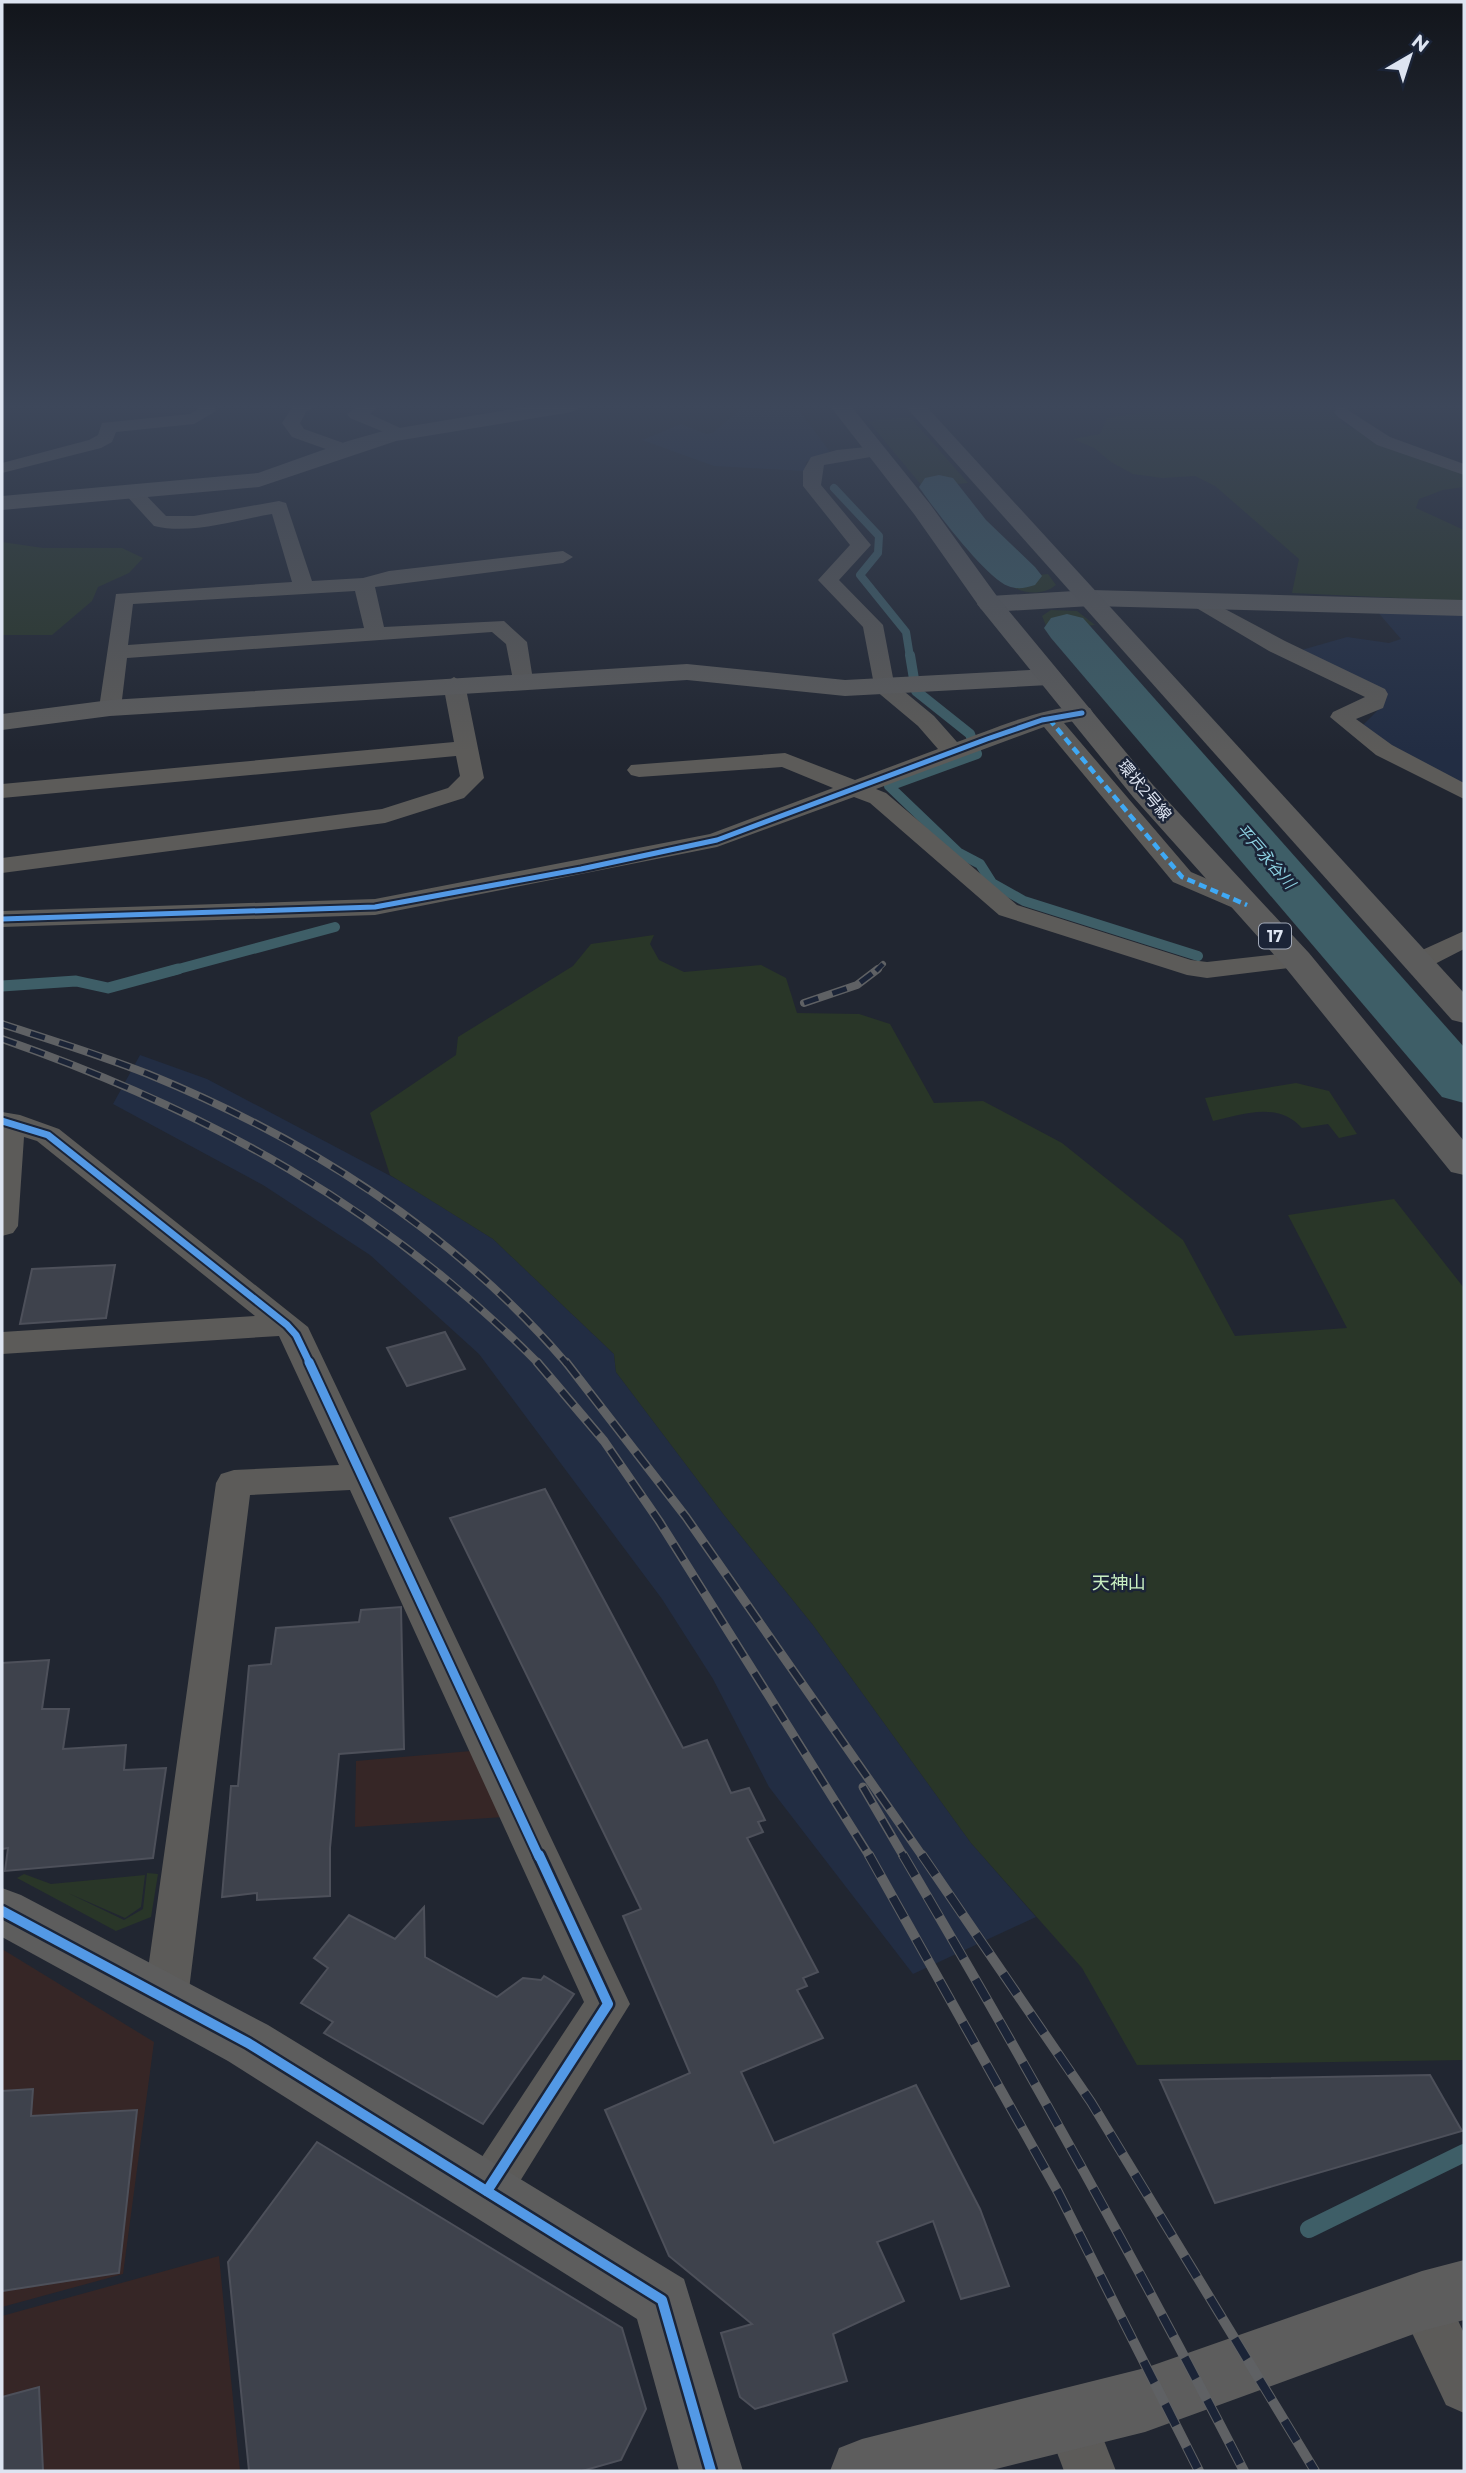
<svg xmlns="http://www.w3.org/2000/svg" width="1466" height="2473" font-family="Montserrat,'Noto Sans JP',sans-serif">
  <rect width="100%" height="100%" fill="#212631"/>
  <g fill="#362626">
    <path d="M 471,1751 L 504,1817 L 355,1827 L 356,1761 Z"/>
    <path d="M 2,1949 L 154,2042 L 123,2274 L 2,2307 Z"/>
    <path d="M 219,2256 L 240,2471 L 2,2471 L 2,2316 Z"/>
  </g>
  <g fill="#222d43">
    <path d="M 743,406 L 796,406 L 830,452 L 806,462 L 805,471 L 714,466 L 642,440 L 681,424 L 706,434 L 713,433 Z"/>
    <path d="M 1376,610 L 1464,613 L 1464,786 L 1404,756 L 1361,727 L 1384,704 L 1298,651 L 1347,637 L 1389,643 L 1401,639 Z"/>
    <path d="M 140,1055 L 207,1079 L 400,1181 L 493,1239 L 614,1354 L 616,1372 L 724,1515 L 813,1625 L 971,1843 L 1036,1917 L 913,1974 L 769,1787 L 713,1679 L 662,1599 L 479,1354 L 370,1255 L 263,1185 L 113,1104 Z"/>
  </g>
  <g fill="#293628">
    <path d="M 1156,406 L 1377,406 L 1337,411 L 1342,423 L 1395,448 L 1464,473 L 1464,487 L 1443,490 L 1419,499 L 1416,508 L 1464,530 L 1464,601 L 1292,593 L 1299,559 L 1215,486 L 1195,476 L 1162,478 L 1133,474 L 1111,462 L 1094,448 L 1073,439 L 1100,434 L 1107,418 L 1139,413 Z"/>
    <path d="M 910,417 L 968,483 L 923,487 L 868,421 Z"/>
    <path d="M 2,542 L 43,548 L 122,548 L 143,558 L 129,573 L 98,587 L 92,601 L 52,635 L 2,635 Z"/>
    <path d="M 1048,574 L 1056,585 C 1040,598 1015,593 1003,579 Z"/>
    <path d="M 1051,610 L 1077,611 L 1095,625 L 1048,630 L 1042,616 Z"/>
    <path d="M 654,935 L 650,944 L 659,960 L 684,972 L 761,965 L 786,978 L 797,1013 L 859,1014 L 890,1024 L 934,1103 L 983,1101 L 1062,1143 L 1183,1240 L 1235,1336 L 1347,1328 L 1288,1215 L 1394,1199 L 1464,1288 L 1464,2060 L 1137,2065 L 1082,1968 L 971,1843 L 813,1625 L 724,1515 L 616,1372 L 614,1354 L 493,1239 L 390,1175 L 370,1113 L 456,1055 L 458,1037 L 573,966 L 591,944 Z"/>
    <path d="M 1296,1083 L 1329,1091 L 1357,1134 L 1339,1138 L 1328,1124 L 1302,1128 C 1278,1101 1243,1114 1213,1121 L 1205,1098 Z"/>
    <path d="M 147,1873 L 158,1874 L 151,1917 L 116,1931 L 17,1878 L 24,1874 L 51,1884 L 145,1875 L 141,1907 L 125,1918 L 68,1893 L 124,1920 L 143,1909 Z"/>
  </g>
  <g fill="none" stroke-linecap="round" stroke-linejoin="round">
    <path stroke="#3e5e67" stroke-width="8" d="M 834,488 L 879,536 L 878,553 L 860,575 L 906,632 L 910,657"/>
    <g stroke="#3e5e67" stroke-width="10">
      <path d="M 910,655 L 916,691 L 970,734 L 977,754 L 889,786 L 959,853 L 980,864 L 992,883 L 1024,901 L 1198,956"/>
      <path d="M 171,971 L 335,927"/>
    </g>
    <path stroke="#3e5e67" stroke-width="11" d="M 2,986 L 76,981 L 108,988 L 178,969"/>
    <path stroke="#3e5e67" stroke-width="18" d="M 1309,2229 L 1464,2153"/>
    <g fill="#3e5e67" fill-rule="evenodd">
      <path d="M 939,475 L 953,478 L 986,520 L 1035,567 L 1042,576 L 1035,585 C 1025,588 1018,590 1008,586 C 986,578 934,509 919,487 L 925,478 Z"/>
      <path d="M 1067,614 L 1083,618 L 1464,1047 L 1464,1103 L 1442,1097 L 1051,638 L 1044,628 L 1051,618 Z"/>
    </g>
  </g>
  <g fill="#3e424c" stroke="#4d505a" stroke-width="2">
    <path d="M 115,1265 L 106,1318 L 20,1324 L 32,1269 Z"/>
    <path d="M 445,1332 L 465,1369 L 407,1386 L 387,1348 Z"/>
    <path d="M 545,1489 L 683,1748 L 707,1740 L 731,1793 L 749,1788 L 765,1820 L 758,1822 L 763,1832 L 747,1838 L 818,1972 L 803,1978 L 807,1986 L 797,1990 L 823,2038 L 741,2072 L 774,2143 L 916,2085 L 980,2209 L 1009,2286 L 961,2299 L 933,2221 L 877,2242 L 904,2301 L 833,2334 L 847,2381 L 755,2409 L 740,2397 L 721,2333 L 752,2324 L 669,2256 L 605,2110 L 690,2073 L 623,1916 L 641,1909 L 450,1518 Z"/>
    <path d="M 401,1607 L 404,1749 L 339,1754 L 330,1848 L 330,1896 L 257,1900 L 257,1893 L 222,1897 L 231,1786 L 238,1786 L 249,1666 L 271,1664 L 276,1628 L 359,1622 L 361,1610 Z"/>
    <path d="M 49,1660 L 42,1709 L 69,1709 L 63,1749 L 126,1745 L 124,1770 L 166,1768 L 153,1858 L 5,1871 L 8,1848 L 2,1849 L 2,1663 Z"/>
    <path d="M 424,1907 L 425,1957 L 497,1997 L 523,1978 L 541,1980 L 544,1976 L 574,1994 L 483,2124 L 324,2033 L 333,2022 L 301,2003 L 328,1968 L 314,1958 L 349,1915 L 395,1939 Z"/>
    <path d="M 1430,2075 L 1462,2131 L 1215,2203 L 1160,2080 Z"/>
    <path d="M 33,2089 L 31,2116 L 137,2110 L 119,2273 L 2,2291 L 2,2091 Z"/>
    <path d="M 317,2142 L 622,2328 L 646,2409 L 621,2460 L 582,2471 L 249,2471 L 228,2262 Z"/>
    <path d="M 39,2387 L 43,2471 L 2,2471 L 2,2397 Z"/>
  </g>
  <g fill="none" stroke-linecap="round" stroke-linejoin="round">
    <g fill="#5c5b59" fill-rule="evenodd">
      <path d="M 197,406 L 213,406 L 216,411 L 194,424 L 116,432 L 112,442 L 101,448 L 2,473 L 2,463 L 89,440 L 98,435 L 102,423 L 190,414 L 198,409 Z"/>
      <path d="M 293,406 L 315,406 L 306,412 L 300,423 L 304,429 L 349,445 L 352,449 L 349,453 L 337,453 L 292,437 L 282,423 Z"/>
      <path d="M 359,406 L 379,406 L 370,414 L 411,433 L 402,438 L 396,437 L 350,418 L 347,414 Z"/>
      <path d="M 1343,407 L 1390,437 L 1464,464 L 1464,475 L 1377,445 L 1337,416 L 1334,412 L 1337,408 Z"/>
      <path d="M 876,446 L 885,451 L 882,455 L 824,465 L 821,485 L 871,545 L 839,580 L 883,625 L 894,683 L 934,716 L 957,742 C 988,731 1059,700 1090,708 L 1093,713 L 1090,718 L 1064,723 L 1191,872 L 1256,900 L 1260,905 L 1256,910 L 1238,910 L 1173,882 L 1044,727 L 876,789 L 886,793 L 1017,905 L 1191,960 L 1207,962 L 1297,952 L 1306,954 L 1310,960 L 1306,966 L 1207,978 L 1187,975 L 999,915 L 870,803 L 854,797 L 717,847 L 375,915 L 2,927 L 2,911 L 375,899 L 710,834 L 833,788 L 782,767 L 639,777 L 631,775 L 627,770 L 631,765 L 785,753 L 855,780 L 938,749 L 918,726 L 875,690 L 863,627 L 818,580 L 850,545 L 803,486 L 803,471 L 811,457 L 837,450 Z"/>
      <path d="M 133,487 L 140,489 L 166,516 L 194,516 L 279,501 L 286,503 L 312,581 L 363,578 L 389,571 L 563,551 L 573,557 L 563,563 L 375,587 L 384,627 L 504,621 L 527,642 L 533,680 L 530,685 L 514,685 L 506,644 L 492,632 L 127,658 L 121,708 L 110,715 L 99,708 L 116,594 L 292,582 L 272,514 C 235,520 191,535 154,526 L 124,493 ZM 355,591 L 364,628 L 128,645 L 133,604 Z"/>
      <path d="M 1195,593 L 1285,641 L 1385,689 L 1388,694 L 1383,708 L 1356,719 L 1392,745 L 1464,783 L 1464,799 L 1376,755 L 1330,717 L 1333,712 L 1365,697 L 1269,651 L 1188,603 L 1185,599 Z"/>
      <path d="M 454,677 L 465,684 L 484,778 L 464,798 L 385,823 L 2,873 L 2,858 L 382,809 L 448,788 L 460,776 L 456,756 L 2,798 L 2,784 L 454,742 L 443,684 Z"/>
      <path d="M 1464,931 L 1464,949 L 1427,968 L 1409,968 L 1405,962 L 1409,956 Z"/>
      <path d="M 2,1112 L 20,1115 L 59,1129 L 308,1327 L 630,2004 L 504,2207 L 487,2214 L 470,2207 L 463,2191 L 470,2175 L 584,2002 L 350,1490 L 250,1495 L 188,1998 L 182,2012 L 166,2018 L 150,2012 L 144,1998 L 216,1483 L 221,1474 L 234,1470 L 339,1465 L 279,1336 L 2,1354 L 2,1332 L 255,1316 L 37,1141 L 24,1137 L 18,1226 L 13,1233 L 2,1236 Z"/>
      <path d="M 1422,2276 L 1440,2283 L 1464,2333 L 1464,2413 L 1446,2405 L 1397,2301 L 1404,2283 Z"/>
      <path d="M 1070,2392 L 1088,2400 L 1116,2471 L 1064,2471 L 1044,2418 L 1052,2400 Z"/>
    </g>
    <g fill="#5d5d5d" fill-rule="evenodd">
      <path d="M 531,406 L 582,406 L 572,412 L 396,441 L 259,487 L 2,510 L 2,496 L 258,473 L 348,441 L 387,430 Z"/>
      <path d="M 1091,590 L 1464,600 L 1464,616 L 1091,606 L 990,612 L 981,609 L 977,604 L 981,599 L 990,596 Z"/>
      <path d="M 687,664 L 845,680 L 1049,669 L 1058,671 L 1062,677 L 1058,683 L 1049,685 L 845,696 L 687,680 L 110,716 L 2,730 L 2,714 L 110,700 Z"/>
      <path d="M 2,1888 L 21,1895 L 268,2025 L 684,2279 L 743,2471 L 679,2471 L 637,2319 L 228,2061 L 2,1937 Z"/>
      <path d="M 1464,2260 L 1464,2320 L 1422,2331 L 1145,2432 L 988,2471 L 830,2471 L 839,2448 L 862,2439 L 1145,2368 L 1422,2271 Z"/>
    </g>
    <g fill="#5c5c5c" fill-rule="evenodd">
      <path d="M 830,406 L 851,406 L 930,504 L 999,599 L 1153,785 L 1309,953 L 1464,1141 L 1464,1175 L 1451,1172 L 1285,967 L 1133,797 L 981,609 L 914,514 Z"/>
      <path d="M 905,406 L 926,406 L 1464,993 L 1464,1023 L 1452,1020 Z"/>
    </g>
    <defs>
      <path id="rail-far3" d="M 876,971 L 883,964"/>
      <g id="rail-far2">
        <path d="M 804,1003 L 857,985 L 878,969"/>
        <path d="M 2,1024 C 51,1040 100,1055 148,1074 C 307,1139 455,1233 567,1364"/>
        <path d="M 2,1039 C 209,1111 383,1207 539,1364"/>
      </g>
      <g id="rail-far1">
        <path d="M 537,1362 L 604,1441 L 659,1521 L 870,1857"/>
        <path d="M 566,1362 L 686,1517 L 923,1857"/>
        <path d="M 863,1787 L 904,1857"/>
      </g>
      <g id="rail">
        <path d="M 869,1855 L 1058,2192 L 1199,2471"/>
        <path d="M 903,1855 C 1022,2057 1137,2263 1244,2471"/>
        <path d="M 922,1855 L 1091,2102 L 1315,2471"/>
      </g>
    </defs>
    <use href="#rail-far3" stroke="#5f6164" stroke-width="6"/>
    <use href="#rail-far2" stroke="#5f6164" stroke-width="8"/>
    <use href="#rail-far1" stroke="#5f6164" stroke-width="9"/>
    <use href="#rail" stroke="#5f6164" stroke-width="10"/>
    <use href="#rail-far3" stroke="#1b2437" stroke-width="4.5" stroke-dasharray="12" stroke-linecap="butt"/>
    <use href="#rail-far2" stroke="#1b2437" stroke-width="5" stroke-dasharray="15" stroke-linecap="butt"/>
    <use href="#rail-far1" stroke="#1b2437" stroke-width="6" stroke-dasharray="19" stroke-linecap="butt"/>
    <use href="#rail" stroke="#1b2437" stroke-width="8" stroke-dasharray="24" stroke-linecap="butt"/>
    <path stroke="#3fa9f5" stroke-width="4.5" stroke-dasharray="8 4.5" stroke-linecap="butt" d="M 1049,719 L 1182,877 L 1247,905"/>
    <defs>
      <path id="cycleway-far3" d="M 2,919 L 375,907 L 581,869 L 717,840 L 987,739 L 1042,720 L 1082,713"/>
      <path id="cycleway-far2" d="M 2,1121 L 48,1135 L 287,1325 L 296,1335 L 310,1364"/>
      <path id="cycleway-far1" d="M 309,1362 L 539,1857"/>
      <g id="cycleway">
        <path d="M 2,1911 L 248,2043 L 662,2300 L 711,2471"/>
        <path d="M 487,2191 L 608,2004 L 539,1855"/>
      </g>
    </defs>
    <use href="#cycleway-far3" stroke="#1b2437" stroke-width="9"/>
    <use href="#cycleway-far2" stroke="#1b2437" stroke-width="11"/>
    <use href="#cycleway-far1" stroke="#1b2437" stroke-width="13"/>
    <use href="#cycleway" stroke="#1b2437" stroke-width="15"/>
    <use href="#cycleway-far3" stroke="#5399e6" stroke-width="5"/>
    <use href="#cycleway-far2" stroke="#5399e6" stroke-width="7"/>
    <use href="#cycleway-far1" stroke="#5399e6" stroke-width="9"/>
    <use href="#cycleway" stroke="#5399e6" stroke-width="10"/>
  </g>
  <linearGradient id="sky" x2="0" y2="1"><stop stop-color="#12151b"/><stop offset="0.54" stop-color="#3d475a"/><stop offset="1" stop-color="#3d475a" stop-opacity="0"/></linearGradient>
  <rect width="1466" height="752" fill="url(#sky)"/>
  <g text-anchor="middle" stroke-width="5" stroke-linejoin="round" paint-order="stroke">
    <g font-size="16" fill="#dde4f1" stroke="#1b2437">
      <text transform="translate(1145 790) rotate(50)" y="6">環状2号線</text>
    </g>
    <g font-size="16" font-style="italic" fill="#8cd0e0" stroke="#1b2437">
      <text transform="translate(1266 856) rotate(49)" y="6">平戸永谷川</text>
    </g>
    <rect fill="#1b2437" stroke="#a3aab9" stroke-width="2" x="1259" y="923.5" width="32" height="25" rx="5"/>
    <g font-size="16" font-weight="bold" fill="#dde4f1">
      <text x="1275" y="942">17</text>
    </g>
    <g font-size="18" fill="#c8eec1" stroke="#1b2437">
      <text x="1119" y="1589">天神山</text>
    </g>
  </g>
  <rect width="1466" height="2473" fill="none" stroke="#dde4f1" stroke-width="7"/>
  <g transform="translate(1410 56) rotate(39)" stroke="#1b2437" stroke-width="5" paint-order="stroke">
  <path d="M0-5L12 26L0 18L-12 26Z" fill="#dde4f1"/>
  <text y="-10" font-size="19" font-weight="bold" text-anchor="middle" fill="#dde4f1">N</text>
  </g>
</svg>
